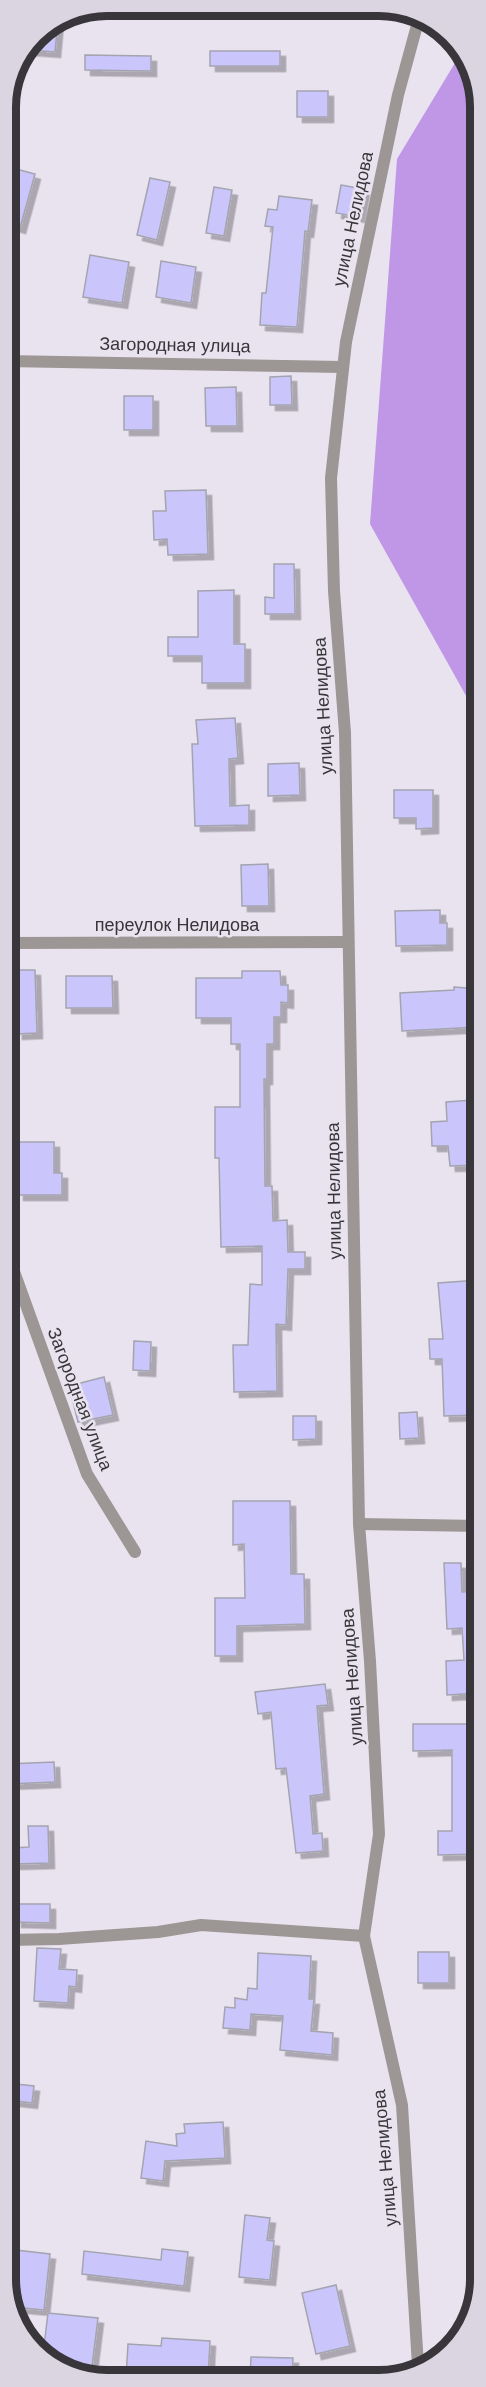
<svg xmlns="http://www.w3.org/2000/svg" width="486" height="2387" font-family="Helvetica,sans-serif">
  <defs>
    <filter id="shadow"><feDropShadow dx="5.5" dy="5.5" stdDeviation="0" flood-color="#0004"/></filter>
  </defs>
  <rect width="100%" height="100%" fill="#e9e3ef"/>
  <path fill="#c096e6" d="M 461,53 L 479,94 L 479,719 L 370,524 L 397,159 Z"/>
  <g fill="#cac6fb" stroke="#a4a4b0" stroke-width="1.5" filter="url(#shadow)">
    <path d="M 58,20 L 55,52 L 29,50 L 36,35 Z"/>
    <rect x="210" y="51" width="70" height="15"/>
    <path d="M 85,55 L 151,56 L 151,71 L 85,70 Z"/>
    <rect x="297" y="91" width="31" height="26"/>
    <path d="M 16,169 L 35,174 L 20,228 L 6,224 L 6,202 Z"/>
    <path d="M 150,178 L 170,182 L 157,240 L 137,235 Z"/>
    <path d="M 341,185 L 364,189 L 359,217 L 336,213 Z"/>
    <path d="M 214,187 L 232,190 L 224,236 L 206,233 Z"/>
    <path d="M 279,196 L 312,200 L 308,232 L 305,231 L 297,327 L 260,325 L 262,293 L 266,293 L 273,227 L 265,226 L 268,209 L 277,210 Z"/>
    <path d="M 90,255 L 129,262 L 122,303 L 83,297 Z"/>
    <path d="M 161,261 L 196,267 L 191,303 L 156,297 Z"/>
    <path d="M 291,376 L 292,405 L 270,405 L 270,377 Z"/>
    <path d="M 236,387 L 237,426 L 206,426 L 205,388 Z"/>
    <rect x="124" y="396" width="29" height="34"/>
    <path d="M 206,490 L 208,554 L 168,555 L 167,539 L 154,540 L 153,511 L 166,511 L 165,491 Z"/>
    <path d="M 274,564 L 294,564 L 295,614 L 265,614 L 265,597 L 274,598 Z"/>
    <path d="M 234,590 L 234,644 L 245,644 L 245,683 L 202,683 L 202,656 L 168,656 L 168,637 L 198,637 L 198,591 Z"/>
    <path d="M 235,718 L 238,758 L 229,759 L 230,806 L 249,805 L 249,825 L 195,826 L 192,744 L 198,744 L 196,720 Z"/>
    <path d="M 299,763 L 300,795 L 268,796 L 268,764 Z"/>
    <path d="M 394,790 L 433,790 L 433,828 L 416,829 L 416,818 L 394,818 Z"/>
    <path d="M 268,864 L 269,906 L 242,906 L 241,865 Z"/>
    <path d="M 440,910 L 440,923 L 447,923 L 447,945 L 396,946 L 395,911 Z"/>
    <path d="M 15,970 L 35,970 L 37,1033 L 17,1034 Z"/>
    <path d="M 242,971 L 280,971 L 281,985 L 288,985 L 288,1003 L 281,1002 L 281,1017 L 274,1017 L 274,1044 L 267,1044 L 267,1079 L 264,1079 L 265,1186 L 272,1186 L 273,1221 L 287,1220 L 288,1252 L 305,1252 L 305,1269 L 288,1269 L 286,1325 L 276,1324 L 277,1391 L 234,1392 L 233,1345 L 248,1345 L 250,1284 L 262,1285 L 262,1246 L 221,1247 L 219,1158 L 215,1158 L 215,1107 L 240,1107 L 240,1044 L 231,1044 L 231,1018 L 196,1018 L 196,978 L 242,978 Z"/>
    <path d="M 66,976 L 112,976 L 113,1008 L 66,1008 Z"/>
    <path d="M 454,987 L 479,989 L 479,1027 L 402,1031 L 400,993 L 454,990 Z"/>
    <path d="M 473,1100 L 474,1118 L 479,1117 L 479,1165 L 450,1166 L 448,1146 L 432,1146 L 431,1122 L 447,1121 L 446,1102 Z"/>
    <path d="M 18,1142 L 54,1142 L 54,1173 L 62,1173 L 62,1195 L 18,1195 Z"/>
    <path d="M 479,1280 L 480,1323 L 469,1323 L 471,1372 L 478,1372 L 479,1415 L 444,1416 L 442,1359 L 430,1359 L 429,1339 L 443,1339 L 438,1283 Z"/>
    <path d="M 134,1341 L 151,1342 L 150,1371 L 133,1370 Z"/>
    <path d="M 104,1377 L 113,1415 L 78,1422 L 69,1386 Z"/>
    <path d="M 417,1412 L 419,1438 L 400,1439 L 399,1413 Z"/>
    <path d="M 293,1416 L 316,1416 L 316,1439 L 293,1440 Z"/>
    <path d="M 233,1501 L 290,1501 L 291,1574 L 304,1574 L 305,1624 L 237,1626 L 237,1656 L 215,1656 L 215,1598 L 245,1598 L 244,1544 L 233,1545 Z"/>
    <path d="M 444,1563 L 461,1563 L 462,1592 L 480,1591 L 480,1693 L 447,1695 L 446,1661 L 464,1660 L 462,1628 L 447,1629 Z"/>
    <path d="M 325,1684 L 328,1705 L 317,1706 L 324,1794 L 310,1796 L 313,1834 L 322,1833 L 323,1851 L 296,1853 L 286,1768 L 276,1769 L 271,1712 L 258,1714 L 255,1692 Z"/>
    <path d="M 413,1724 L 480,1724 L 480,1854 L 438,1855 L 438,1831 L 452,1831 L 452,1750 L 413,1751 Z"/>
    <path d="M 54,1762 L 55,1782 L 7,1784 L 7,1764 Z"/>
    <path d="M 28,1826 L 48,1826 L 49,1863 L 14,1864 L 13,1848 L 29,1847 Z"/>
    <path d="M 16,1904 L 50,1904 L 50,1923 L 16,1922 Z"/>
    <path d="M 37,1948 L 61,1949 L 59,1969 L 77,1970 L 76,1987 L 69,1986 L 68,2003 L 34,2001 Z"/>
    <rect x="418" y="1952" width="31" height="31"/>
    <path d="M 258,1953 L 311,1956 L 309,1999 L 314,1999 L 311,2031 L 333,2033 L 332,2055 L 280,2050 L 283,2016 L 251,2014 L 250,2030 L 223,2028 L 225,2007 L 235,2008 L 235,1998 L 247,2000 L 248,1988 L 257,1989 Z"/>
    <path d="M 7,2083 L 34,2086 L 32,2103 L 7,2100 Z"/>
    <path d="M 223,2122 L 225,2158 L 165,2161 L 163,2181 L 141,2178 L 146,2141 L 177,2146 L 176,2134 L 185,2133 L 184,2124 Z"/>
    <path d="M 245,2215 L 270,2218 L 267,2240 L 274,2241 L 270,2280 L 239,2277 Z"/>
    <path d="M 7,2249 L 50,2254 L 44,2310 L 13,2307 L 7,2293 Z"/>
    <path d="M 162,2249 L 188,2252 L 184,2286 L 82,2274 L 84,2251 L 161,2260 Z"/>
    <path d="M 336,2285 L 350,2346 L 316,2354 L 302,2293 Z"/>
    <path d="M 48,2313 L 98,2318 L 92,2366 L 66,2363 L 66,2357 L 43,2354 Z"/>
    <path d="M 162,2338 L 210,2341 L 208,2379 L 126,2378 L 128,2344 L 161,2346 Z"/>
    <path d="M 251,2357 L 293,2358 L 292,2380 L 250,2380 Z"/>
  </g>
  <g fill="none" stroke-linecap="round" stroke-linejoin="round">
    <g stroke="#9c9694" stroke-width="12">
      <path d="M 6,361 L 343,367"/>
      <path d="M 6,943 L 347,942"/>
      <path d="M 7,1252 L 87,1474 L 135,1552"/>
      <path d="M 359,1524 L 480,1526"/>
      <path d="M 7,1940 L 59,1939 L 158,1932 L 201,1925 L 364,1936"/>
      <path d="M 418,2366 L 402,2105 L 364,1936 L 379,1834 L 370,1661 L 359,1524 L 345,733 L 334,591 L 331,478 L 346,342 L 398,95 L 419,18"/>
    </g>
  </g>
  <g text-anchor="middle" stroke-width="5" stroke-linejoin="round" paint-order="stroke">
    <g font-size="18" fill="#38363b" stroke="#e9e3ef">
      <text transform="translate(353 219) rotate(-78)" y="6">улица Нелидова</text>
      <text transform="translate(175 345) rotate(1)" y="6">Загородная улица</text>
      <text transform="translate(323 706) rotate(-93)" y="6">улица Нелидова</text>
      <text x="177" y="931">переулок Нелидова</text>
      <text transform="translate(334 1191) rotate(-91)" y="6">улица Нелидова</text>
      <text transform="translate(80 1399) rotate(69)" y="6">Загородная улица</text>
      <text transform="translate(352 1677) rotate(-94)" y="6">улица Нелидова</text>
      <text transform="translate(385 2158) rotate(-95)" y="6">улица Нелидова</text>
    </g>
  </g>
  <path d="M0 0H486V2387H0ZM107 16H379A91 91 0 0 1 470 107V2279A91 91 0 0 1 379 2370H107A91 91 0 0 1 16 2279V107A91 91 0 0 1 107 16Z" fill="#dbd5e1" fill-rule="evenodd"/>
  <path fill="none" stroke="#38363b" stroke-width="8" d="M107 16H379A91 91 0 0 1 470 107V2279A91 91 0 0 1 379 2370H107A91 91 0 0 1 16 2279V107A91 91 0 0 1 107 16Z"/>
</svg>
